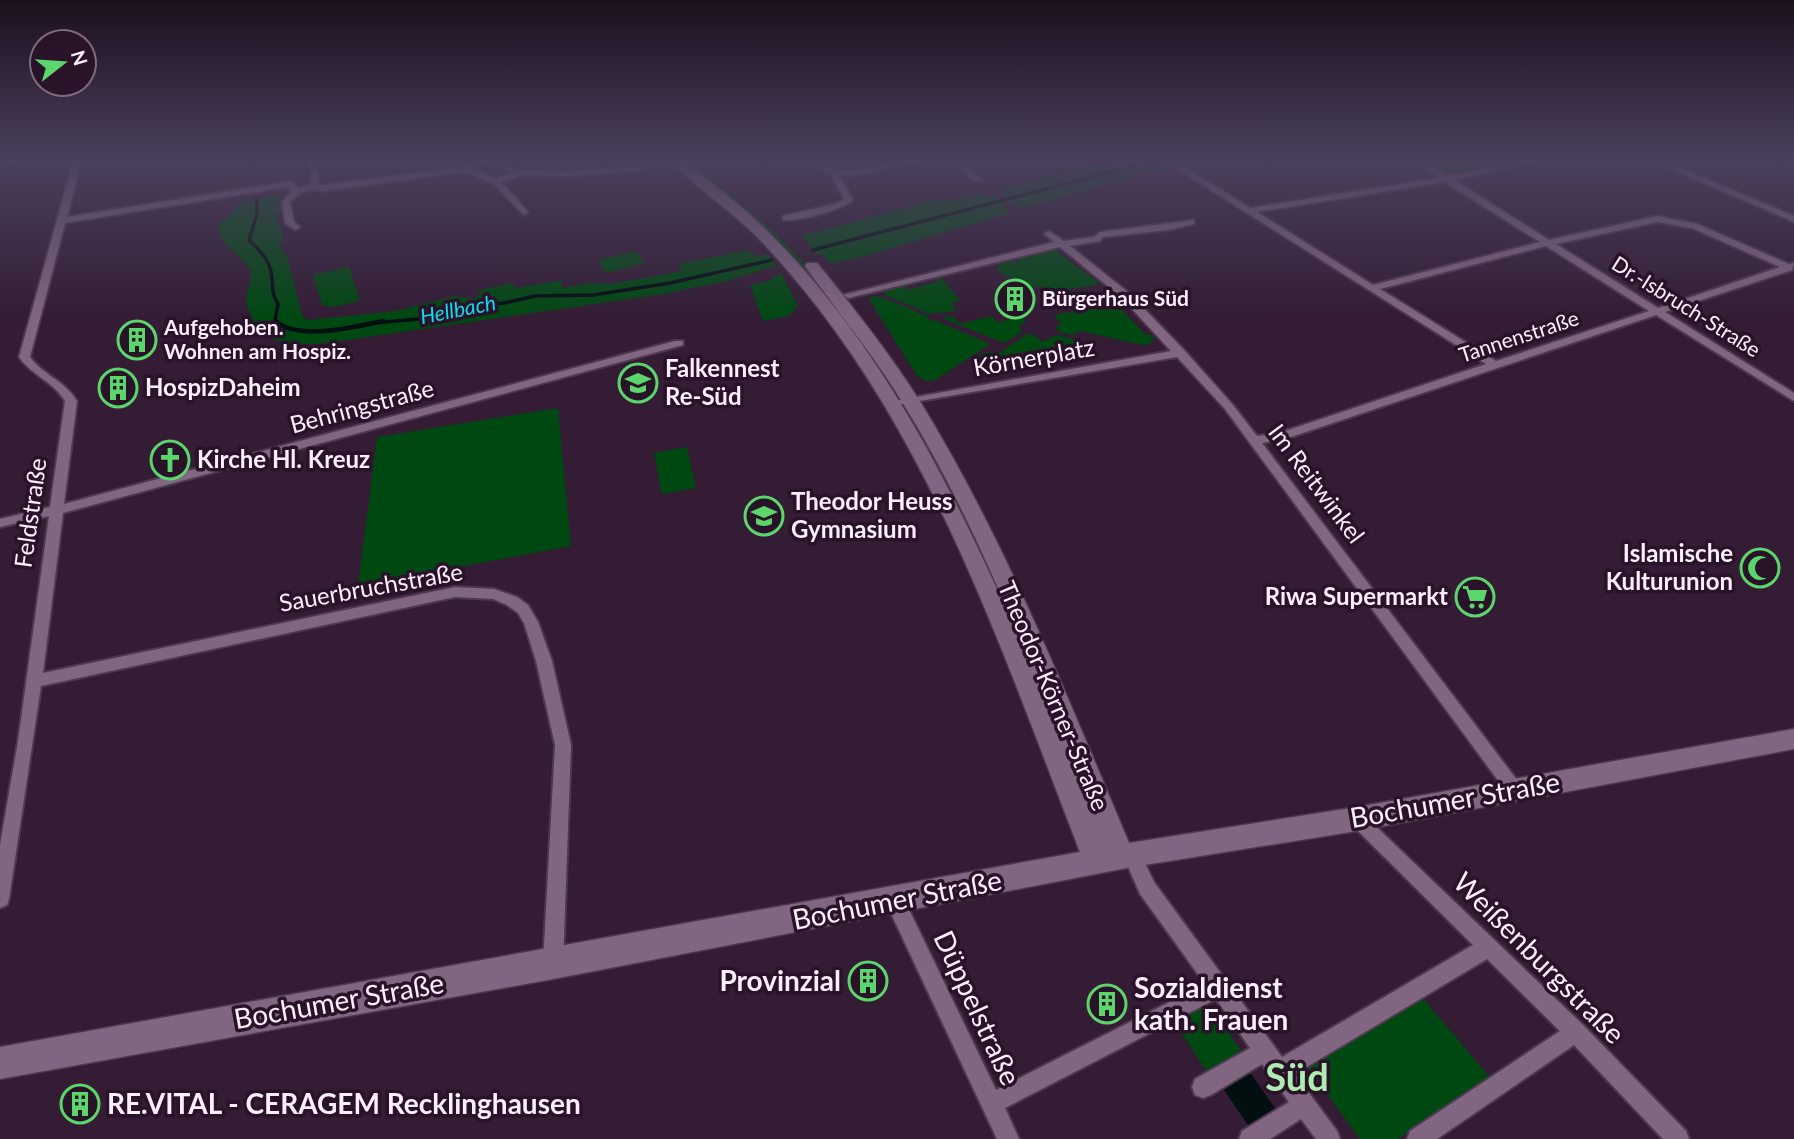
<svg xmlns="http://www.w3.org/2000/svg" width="1794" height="1139" font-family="Lato,sans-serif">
  <rect width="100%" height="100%" fill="#331c34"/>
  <g fill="#004812">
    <path d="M 681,159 L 685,159 C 740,199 791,244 833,298 C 856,327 877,359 898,389 L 892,390 C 833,299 768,226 681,159 Z"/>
    <path d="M 1115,159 L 1205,159 L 1169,167 L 1020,209 L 1000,194 L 1006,193 L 1004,188 Z"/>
    <path d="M 1424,159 L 1500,159 L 1507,163 L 1451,173 L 1442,171 Z"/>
    <path d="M 978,193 L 989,196 L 995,195 L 1008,205 L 1003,206 L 1009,213 L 862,257 L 830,263 L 823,255 L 818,255 L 802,236 L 934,200 L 950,200 Z"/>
    <path d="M 280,194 L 283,211 L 276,213 L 283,238 L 279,247 L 287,256 L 302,316 L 308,320 L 396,311 L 455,296 L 473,299 L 483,293 L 475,291 L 512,283 L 516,288 L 564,280 L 560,284 L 564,288 L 588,283 L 610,284 L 682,271 L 679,264 L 749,250 L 755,257 L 767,254 L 777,265 L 727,281 L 663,294 L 347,340 C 315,344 265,354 251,315 C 250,311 246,305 246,300 C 246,290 255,278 249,268 C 239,252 219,247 219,225 L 243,201 Z"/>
    <path d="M 1054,249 L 1100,284 L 1046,293 L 1040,286 L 1030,288 L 1022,279 L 1013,280 L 1009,275 L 1004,276 L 997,268 L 1004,260 L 1018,262 L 1018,257 Z"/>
    <path d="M 636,251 L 645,263 L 606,273 L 598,260 Z"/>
    <path d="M 349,267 L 360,301 L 332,307 L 322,305 L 313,275 Z"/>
    <path d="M 781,273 L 798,306 L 788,316 L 763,321 L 750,285 L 766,282 Z"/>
    <path d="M 937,277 L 941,277 L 960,301 L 951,303 L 956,311 L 930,314 L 885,295 L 884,291 L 904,286 L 907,290 L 940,281 Z"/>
    <path d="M 873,296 L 882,297 L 927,316 L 929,320 L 937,321 L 990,344 L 935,380 L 926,381 L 917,376 L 869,299 Z"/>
    <path d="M 1115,303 L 1146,335 L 1151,334 L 1154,337 L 1150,344 L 1142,345 L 1081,331 L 1072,335 L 1058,332 L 1057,324 L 1063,325 L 1054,315 L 1075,311 L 1077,314 L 1083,313 L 1081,310 Z"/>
    <path d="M 953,316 L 960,324 L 992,316 L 997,322 L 1022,317 L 1026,321 L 1019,326 L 1022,332 L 1004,343 L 941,318 Z"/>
    <path d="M 1027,334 L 1035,335 L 1041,342 L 1056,335 L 1085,342 L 984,359 L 978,356 L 985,352 L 999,353 Z"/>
    <path d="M 558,408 L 571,546 L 358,586 L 377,437 Z"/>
    <path d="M 687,447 L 696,488 L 662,494 L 654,453 Z"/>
    <path d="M 1421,996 L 1491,1079 L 1398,1139 L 1360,1139 L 1305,1064 Z"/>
    <path d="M 1208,1004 L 1242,1052 L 1207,1072 L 1175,1023 Z"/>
  </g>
  <path fill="#020e10" d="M 1247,1068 L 1279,1114 L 1252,1131 L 1220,1084 Z"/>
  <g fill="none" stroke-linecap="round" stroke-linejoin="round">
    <g stroke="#020e10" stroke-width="3.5">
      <path d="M 257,199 L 257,214 L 249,240 C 258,249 269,259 271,272 C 274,285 270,292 278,304 L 275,321 L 277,323"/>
      <path d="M 813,250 L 1160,159"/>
      <path d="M 374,323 L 441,317 L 471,306 L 504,303 L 535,296 L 593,295 L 670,283 L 772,260"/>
    </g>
    <path stroke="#020e10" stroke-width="4.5" d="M 275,321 C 299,341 355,327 383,321"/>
    <defs>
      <g id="street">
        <path d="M 25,159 L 0,165 L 0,161 Z"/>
        <path d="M 74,159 L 82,159 L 67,217 L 291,181 L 298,188 L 310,185 L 311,171 L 307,159 L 315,159 L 319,171 L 318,185 L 322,185 L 463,167 C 490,151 498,167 524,170 C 563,174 604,168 643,166 L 649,163 L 646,159 L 655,159 L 658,164 L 645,170 L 572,176 L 522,175 L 501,182 L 528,212 L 524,215 L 493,183 L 464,172 L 322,191 C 309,187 299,193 290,202 L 294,222 L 300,227 L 295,230 L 285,223 L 282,202 L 291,192 L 288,187 L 65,223 L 30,357 C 43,375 65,381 77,401 L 64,504 L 675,341 L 683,341 L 683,345 L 63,513 L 43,673 L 455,587 L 494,589 L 517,597 L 528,605 L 538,622 L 552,661 L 571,745 L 563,964 L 560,971 L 553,974 L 546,971 L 543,964 L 555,745 L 536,661 L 524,623 L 518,613 L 507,605 L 493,599 L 455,597 L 41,686 L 9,899 L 7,905 L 0,908 L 0,845 L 18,741 L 49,516 L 0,527 L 0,519 L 50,507 L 65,401 C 54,382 31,375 19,357 ZM 484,161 L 513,172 L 496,178 L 472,169 Z"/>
        <path d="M 811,159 L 821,159 C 825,163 829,167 834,169 C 855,176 900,159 925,159 L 860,175 L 842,175 L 840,177 L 853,200 C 840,211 800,221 783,220 L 783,216 L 835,204 L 844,199 L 832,177 L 834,174 L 825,172 Z"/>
        <path d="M 949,159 L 959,159 L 981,179 L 974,181 Z"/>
        <path d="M 1411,159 L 1421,159 L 1448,176 L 1528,159 L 1546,159 L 1454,180 L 1549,240 L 1657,216 L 1697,224 L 1789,264 L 1794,263 L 1792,270 L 1665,312 L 1794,393 L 1794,401 L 1656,315 L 1285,439 L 1262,443 L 1520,784 L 1523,789 L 1520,794 L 1514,796 L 1508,794 L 1225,409 L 1177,357 L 890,406 L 890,402 L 894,401 L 1171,351 L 1121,297 L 1060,247 L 848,298 L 843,295 L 1054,242 L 1044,234 L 1049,231 L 1064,241 L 1094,237 L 1100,232 L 1194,220 L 1194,224 L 1168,230 L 1103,237 L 1100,241 L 1070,246 L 1129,293 L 1185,351 L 1233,405 L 1257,436 L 1279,433 L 1486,364 L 1176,168 L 1183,166 L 1250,208 L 1439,178 ZM 1445,182 L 1540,242 L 1373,285 L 1257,212 ZM 1657,222 L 1692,228 L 1780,267 L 1658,308 L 1556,244 ZM 1546,246 L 1649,311 L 1496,361 L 1380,289 Z"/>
        <path d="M 1648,159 L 1660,159 L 1794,216 L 1794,222 Z"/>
        <path d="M 1357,811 L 1363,814 L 1583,1025 L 1686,1131 L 1689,1139 L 1663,1139 L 1574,1045 L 1437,1139 L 1407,1139 L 1410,1131 L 1560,1031 L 1487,959 L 1295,1074 L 1337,1131 L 1340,1139 L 1316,1139 L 1301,1119 L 1270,1139 L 1239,1139 L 1242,1131 L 1289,1102 L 1262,1064 L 1211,1095 L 1203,1098 L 1195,1095 L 1192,1087 L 1195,1079 L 1250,1048 L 1216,999 L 1005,1108 L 1019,1139 L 997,1139 L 888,907 L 886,901 L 888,895 L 895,892 L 902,895 L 996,1090 L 1205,984 L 1140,894 L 1123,855 L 1126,849 L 1132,847 L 1138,849 L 1154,882 L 1282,1057 L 1473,945 L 1351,824 L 1348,819 L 1351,814 Z"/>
      </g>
      <path id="secondary" d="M 669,159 L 683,159 C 708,181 736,201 760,224 C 883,342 959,501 1026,654 C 990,567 951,480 901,400 C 872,353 837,311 805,266 L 807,263 L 817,263 C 854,308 890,354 921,403 C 1006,542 1066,694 1129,843 L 1357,807 L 1794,729 L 1794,749 L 1357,831 L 1132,867 L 553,979 L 0,1079 L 0,1047 L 1080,852 C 1008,666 942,469 819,309 C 798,282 774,253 749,229 C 723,205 693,185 669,159 Z"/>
    </defs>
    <use href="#street" stroke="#4c394d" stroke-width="4"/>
    <use href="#secondary" stroke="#4c394d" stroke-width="3"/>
    <use href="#street" fill="#816681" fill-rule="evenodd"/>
    <use href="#secondary" fill="#816681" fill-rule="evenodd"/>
  </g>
  <linearGradient id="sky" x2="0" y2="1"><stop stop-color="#1c0f1d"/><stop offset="0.5" stop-color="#4a405c"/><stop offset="1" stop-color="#4a405c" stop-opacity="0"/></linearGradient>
  <rect width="1794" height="319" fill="url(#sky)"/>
  <defs>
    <symbol id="building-ring" viewBox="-11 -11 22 22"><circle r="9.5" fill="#291329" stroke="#5dd56d" stroke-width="1.5"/><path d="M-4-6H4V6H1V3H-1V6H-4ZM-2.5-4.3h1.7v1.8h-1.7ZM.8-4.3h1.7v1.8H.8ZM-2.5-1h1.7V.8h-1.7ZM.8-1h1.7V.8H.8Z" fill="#5dd56d"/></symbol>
    <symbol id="school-ring" viewBox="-11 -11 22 22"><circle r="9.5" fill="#291329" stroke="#5dd56d" stroke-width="1.5"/><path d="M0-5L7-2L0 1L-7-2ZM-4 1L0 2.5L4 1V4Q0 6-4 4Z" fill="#5dd56d"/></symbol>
    <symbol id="church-ring" viewBox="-11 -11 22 22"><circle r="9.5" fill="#291329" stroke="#5dd56d" stroke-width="1.5"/><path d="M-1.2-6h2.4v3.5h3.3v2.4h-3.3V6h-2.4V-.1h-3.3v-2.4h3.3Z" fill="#5dd56d"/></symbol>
    <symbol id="mosque-ring" viewBox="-11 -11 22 22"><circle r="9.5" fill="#291329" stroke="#5dd56d" stroke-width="1.5"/><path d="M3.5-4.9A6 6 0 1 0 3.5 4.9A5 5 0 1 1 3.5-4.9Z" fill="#5dd56d"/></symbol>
    <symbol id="supermarket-ring" viewBox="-11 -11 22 22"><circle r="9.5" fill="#291329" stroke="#5dd56d" stroke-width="1.5"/><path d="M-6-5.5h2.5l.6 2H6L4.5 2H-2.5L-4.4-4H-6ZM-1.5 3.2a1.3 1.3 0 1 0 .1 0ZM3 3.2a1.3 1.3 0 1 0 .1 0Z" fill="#5dd56d"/></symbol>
  </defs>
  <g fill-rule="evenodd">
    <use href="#building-ring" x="993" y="277" width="44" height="44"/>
    <use href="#building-ring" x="115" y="318" width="44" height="44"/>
    <use href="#school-ring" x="616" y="361" width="44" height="44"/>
    <use href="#building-ring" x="96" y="366" width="44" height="44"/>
    <use href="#church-ring" x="148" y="438" width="44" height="44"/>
    <use href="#school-ring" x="742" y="494" width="44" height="44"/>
    <use href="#mosque-ring" x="1738" y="546" width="44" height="44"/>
    <use href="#supermarket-ring" x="1453" y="575" width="44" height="44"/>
    <use href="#building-ring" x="846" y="959" width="44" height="44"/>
    <use href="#building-ring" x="1085" y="982" width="44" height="44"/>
    <use href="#building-ring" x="58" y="1082" width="44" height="44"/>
  </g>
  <g text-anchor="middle" stroke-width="7" stroke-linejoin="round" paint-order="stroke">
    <g font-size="21" font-weight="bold" fill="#fdedfd" stroke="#291329" text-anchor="start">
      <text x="1042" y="306">Bürgerhaus Süd</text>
      <text x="164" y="335">Aufgehoben.<tspan x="164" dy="24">Wohnen am Hospiz.</tspan></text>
    </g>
    <g font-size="21" fill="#fdedfd" stroke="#291329">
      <text transform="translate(1686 307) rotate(32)" y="7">Dr.-Isbruch-Straße</text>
      <text transform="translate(1519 337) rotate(-18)" y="7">Tannenstraße</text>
    </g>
    <g font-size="21" font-style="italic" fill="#0edcf0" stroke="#291329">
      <text transform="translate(458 310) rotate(-11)" y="7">Hellbach</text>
    </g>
    <g font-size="24" fill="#fdedfd" stroke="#291329">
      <text transform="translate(1034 358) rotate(-10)" y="8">Körnerplatz</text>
      <text transform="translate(362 407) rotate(-15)" y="8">Behringstraße</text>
      <text transform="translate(1316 484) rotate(53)" y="8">Im Reitwinkel</text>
      <text transform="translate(31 513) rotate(-82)" y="8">Feldstraße</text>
      <text transform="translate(371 588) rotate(-10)" y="8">Sauerbruchstraße</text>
      <text transform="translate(1053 696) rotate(67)" y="8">Theodor-Körner-Straße</text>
    </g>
    <g font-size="24" font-weight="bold" fill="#fdedfd" stroke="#291329" text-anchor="start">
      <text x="665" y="377">Falkennest<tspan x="665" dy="28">Re-Süd</tspan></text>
      <text x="145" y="396">HospizDaheim</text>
      <text x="197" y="468">Kirche Hl. Kreuz</text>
      <text x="791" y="510">Theodor Heuss<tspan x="791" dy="28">Gymnasium</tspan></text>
      <text x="1733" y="562" text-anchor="end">Islamische<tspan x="1733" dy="28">Kulturunion</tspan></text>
      <text x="1448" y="605" text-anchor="end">Riwa Supermarkt</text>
    </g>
    <g font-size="28" fill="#fdedfd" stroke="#291329">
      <text transform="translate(1455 800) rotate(-10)" y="10">Bochumer Straße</text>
      <text transform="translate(897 900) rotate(-11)" y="10">Bochumer Straße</text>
      <text transform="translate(1539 958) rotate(45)" y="10">Weißenburgstraße</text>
      <text transform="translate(339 1001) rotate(-10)" y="10">Bochumer Straße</text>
      <text transform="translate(977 1008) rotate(65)" y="10">Düppelstraße</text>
    </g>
    <g font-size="28" font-weight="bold" fill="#fdedfd" stroke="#291329" text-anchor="start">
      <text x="841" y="991" text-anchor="end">Provinzial</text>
      <text x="1134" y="998">Sozialdienst<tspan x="1134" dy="32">kath. Frauen</tspan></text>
      <text x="107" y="1114">RE.VITAL - CERAGEM Recklinghausen</text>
    </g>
    <g font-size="38" font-weight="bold" fill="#afecb2" stroke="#291329">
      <text x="1297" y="1091">Süd</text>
    </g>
  </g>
  <g transform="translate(63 63) rotate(73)"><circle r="33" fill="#291329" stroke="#7e6a7e" stroke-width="2"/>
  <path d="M0-5L12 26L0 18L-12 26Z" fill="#5dd56d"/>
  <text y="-10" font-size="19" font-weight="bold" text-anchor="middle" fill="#fdedfd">N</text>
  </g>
</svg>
